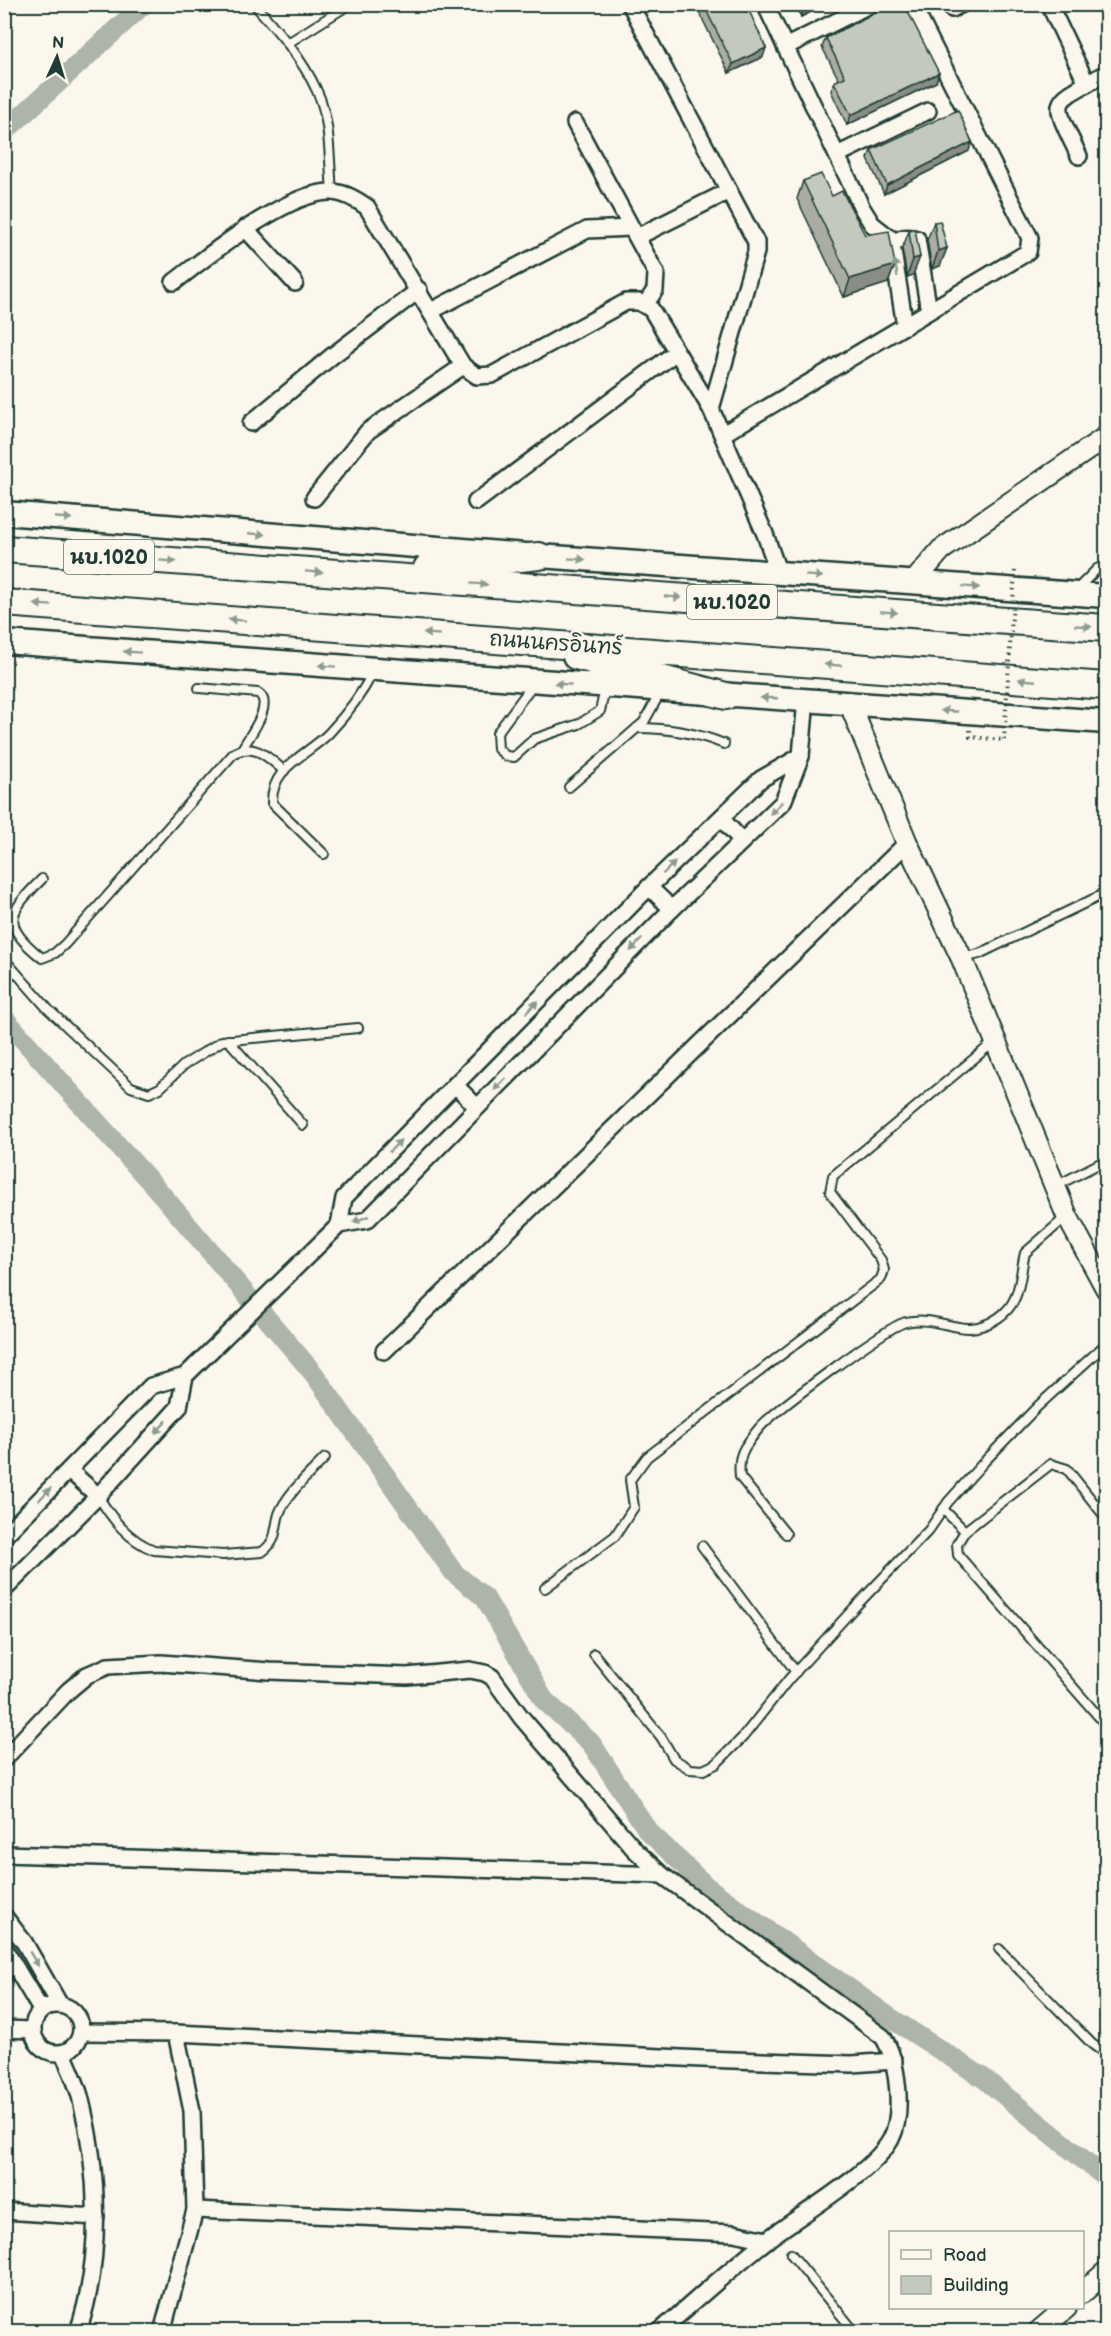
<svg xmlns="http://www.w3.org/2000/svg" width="1111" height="2336" font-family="'Balsamiq Sans','Playpen Sans Thai',sans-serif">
  <rect width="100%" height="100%" fill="#fbf7ec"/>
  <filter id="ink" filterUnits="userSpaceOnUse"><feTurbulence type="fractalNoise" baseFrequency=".0167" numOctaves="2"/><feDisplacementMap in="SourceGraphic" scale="12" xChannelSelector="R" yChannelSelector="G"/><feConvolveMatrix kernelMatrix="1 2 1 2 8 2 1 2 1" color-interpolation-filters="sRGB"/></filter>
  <g filter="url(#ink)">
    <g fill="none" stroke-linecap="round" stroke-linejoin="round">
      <g stroke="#adb4aa" stroke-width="20">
        <path d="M 4,132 L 144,4"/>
        <path d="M 4,1018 L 163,1196 L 314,1374 L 454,1573 L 485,1598 L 544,1700 L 591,1743 L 648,1831 L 707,1887 L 889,2017 L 982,2077 L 1106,2178"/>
      </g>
      <defs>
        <g id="service">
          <path d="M 254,4 C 278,31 302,58 317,91 C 331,120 329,160 332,191"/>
          <path d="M 288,43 L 350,4"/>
          <path d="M 1077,589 L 1097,569 L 1106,565"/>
          <path d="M 534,683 L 497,733 L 498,749 L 506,756 L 514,757 L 534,739 L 579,724 L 600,711 L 605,689"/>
          <path d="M 199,688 L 258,693 C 275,704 249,736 242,749"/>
          <path d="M 637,728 C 668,728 695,732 724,744"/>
          <path d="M 569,787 L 644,722 L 660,693"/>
          <path d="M 324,854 L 272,803 C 271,766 308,755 329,733 C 347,714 361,696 373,672"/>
          <path d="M 42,879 C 8,913 0,924 42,958 L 55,953 L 65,944 L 234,753 C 255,742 269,758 284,771"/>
          <path d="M 963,958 L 979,954 L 1106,893"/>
          <path d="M 4,959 L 48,1009 L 131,1087 L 149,1093 L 160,1088 L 184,1065 L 222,1041 L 358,1028"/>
          <path d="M 228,1040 L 303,1125"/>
          <path d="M 1056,1186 L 1106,1160"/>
          <path d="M 98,1496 C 112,1519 128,1540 154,1550 L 223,1555 L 262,1552 C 278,1540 274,1531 279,1514 C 287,1493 310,1474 325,1458"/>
          <path d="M 943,1509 L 965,1531 L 1051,1464 L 1067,1469 L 1106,1518"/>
          <path d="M 965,1531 L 957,1544 L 958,1555 L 1106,1725"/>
          <path d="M 786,1534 L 740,1477 C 739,1466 739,1457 745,1447 C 750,1440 756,1431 762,1425 C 779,1408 887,1326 906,1322 C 943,1314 962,1342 998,1318 C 1022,1302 1019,1277 1025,1253 L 1066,1217"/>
          <path d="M 702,1546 L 796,1672"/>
          <path d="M 545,1588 L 615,1536 L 634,1507 L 630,1480 L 647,1457 L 881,1279 L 884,1270 L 881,1260 L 830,1192 L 833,1176 L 994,1042"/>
          <path d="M 594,1654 L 661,1737 L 674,1759 L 690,1769 L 703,1770 L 716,1764 L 743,1737 L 789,1679 L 854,1608 L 929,1530 L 948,1502 L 984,1462 L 1038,1406 L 1106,1344"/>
          <path d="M 999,1949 L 1092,2044 L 1106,2054"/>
          <path d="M 791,2254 L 855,2332"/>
        </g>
        <g id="minor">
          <path d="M 630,4 L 756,242 L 756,252 L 711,409 L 765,534 L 779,574"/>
          <path d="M 765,4 L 862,208 L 872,224 L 895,242"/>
          <path d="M 1049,4 L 1087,84"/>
          <path d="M 952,9 L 962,4"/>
          <path d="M 785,47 L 871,4"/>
          <path d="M 575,123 L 656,273 L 655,290 L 645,305"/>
          <path d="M 837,155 L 928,111"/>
          <path d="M 1079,156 C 1050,95 1050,105 1106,73"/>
          <path d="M 245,228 L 295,283"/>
          <path d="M 637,237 L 729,191"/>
          <path d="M 174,282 C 208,256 290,189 333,192 C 346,193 357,200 367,207 L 463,366 L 477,376 L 492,375 L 626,302 L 639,302 L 651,309 L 711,409"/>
          <path d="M 431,311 L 587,230 L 631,228"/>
          <path d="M 905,326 L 892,245 C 900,237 906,236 917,239 L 929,311"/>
          <path d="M 251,423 L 332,356 L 419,290"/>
          <path d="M 723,434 L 1028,252 L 1030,238 L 912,4"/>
          <path d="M 314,498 L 368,431 L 463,366"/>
          <path d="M 476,502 L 675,353"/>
          <path d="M 721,818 L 742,841"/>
          <path d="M 649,887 L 672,909"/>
          <path d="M 455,1085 L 477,1107"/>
          <path d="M 339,1225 L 344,1198 L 649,887 L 761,779 L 801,756"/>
          <path d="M 384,1351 L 907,843"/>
          <path d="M 69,1470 L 98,1496"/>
          <path d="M 4,1536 L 151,1386 L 185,1376 L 339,1225 L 367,1220 L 672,909 L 783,802 L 801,756 L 806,699"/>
          <path d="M 4,1590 L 98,1496 L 179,1407 L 185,1376"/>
          <path d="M 4,1759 L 68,1691 L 87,1675 L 108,1666 L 161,1663 L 269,1671 L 407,1676 L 470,1670 L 485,1673 L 492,1677 L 521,1717 L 635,1850 L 662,1875 L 883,2037 C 898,2060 904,2114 891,2139 C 873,2173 799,2215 767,2240 C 730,2269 695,2301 659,2332"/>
          <path d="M 4,1854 L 662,1875"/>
          <path d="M 4,1916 L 24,1942 L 60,2005"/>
          <path d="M 4,1948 L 41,2010"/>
          <circle cx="57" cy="2029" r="24"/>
          <path d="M 4,2029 L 32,2030"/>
          <path d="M 81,2032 L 176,2033 L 192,2111 L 195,2210 L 162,2332"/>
          <path d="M 176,2033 L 702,2059 L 852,2064 L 894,2061"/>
          <path d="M 63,2053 C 69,2067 76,2081 80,2096 C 99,2171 103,2257 78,2332"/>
          <path d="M 195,2210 L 734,2233 L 767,2240"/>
          <path d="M 4,2211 L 96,2217"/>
        </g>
        <g id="tertiary">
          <path d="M 913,583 L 941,550 L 1106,437"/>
          <path d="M 849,702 L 907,843 L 962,959 L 1067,1216 L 1106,1288"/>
          <path d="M 1082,2293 L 1106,2272"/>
          <path d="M 1038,2332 L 1066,2308"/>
        </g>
        <g id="secondary">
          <path d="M 4,513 L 539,556 L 1106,596"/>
          <path d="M 4,642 L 1106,722"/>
        </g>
        <g id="primary">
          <path d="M 4,549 L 1106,628"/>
          <path d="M 427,568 L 539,556"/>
          <path d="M 4,603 L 1106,686"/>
          <path d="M 576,656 L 726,696"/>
        </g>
      </defs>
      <use href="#service" stroke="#1f3d34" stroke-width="12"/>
      <use href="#minor" stroke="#1f3d34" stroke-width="20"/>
      <use href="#tertiary" stroke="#1f3d34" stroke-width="24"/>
      <use href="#secondary" stroke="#1f3d34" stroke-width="27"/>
      <use href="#primary" stroke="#1f3d34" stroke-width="30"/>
      <path stroke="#1f3d34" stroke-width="4" stroke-dasharray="1.5 4.5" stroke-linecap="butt" d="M 970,730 L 970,737 L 1004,740"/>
      <use href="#service" stroke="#fbf7ec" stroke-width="8"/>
      <use href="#minor" stroke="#fbf7ec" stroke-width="15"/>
      <use href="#tertiary" stroke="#fbf7ec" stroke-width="20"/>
      <use href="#secondary" stroke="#fbf7ec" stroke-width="22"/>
      <use href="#primary" stroke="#fbf7ec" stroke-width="26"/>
      <path stroke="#1f3d34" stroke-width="4" stroke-dasharray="1.5 4.5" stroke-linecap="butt" d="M 1004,740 L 1015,570"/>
    </g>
    <g fill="#a9ada3" stroke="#1f3d34" stroke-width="1.5">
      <path d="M 695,4 L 746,4 L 763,57 L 729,73 Z"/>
      <path d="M 795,4 L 827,4 L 801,17 Z"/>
      <path d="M 826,38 L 936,82 L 847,125 L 831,91 L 834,82 L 839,80 L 822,47 Z"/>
      <path d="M 871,150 L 969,151 L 884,194 L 868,159 Z"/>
      <path d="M 803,181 L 832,196 L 865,235 L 895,265 L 888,283 L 844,297 L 797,199 Z"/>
      <path d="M 934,222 L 947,248 L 940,266 L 932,269 L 927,240 Z"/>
      <path d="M 915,229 L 913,275 L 907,277 L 902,249 L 909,231 Z"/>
    </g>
    <g fill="#898d85" stroke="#1f3d34" stroke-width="1.5">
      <path d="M 811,4 L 827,4 L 801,17 L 804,8 Z"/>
      <path d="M 766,48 L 763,57 L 729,73 L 733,64 Z"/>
      <path d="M 939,73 L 936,82 L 847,125 L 851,115 Z"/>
      <path d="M 972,142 L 969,151 L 884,194 L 887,185 Z"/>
      <path d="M 947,248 L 940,266 L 932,269 L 938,251 Z"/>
      <path d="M 920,257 L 913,275 L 907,277 L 913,259 Z"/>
      <path d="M 895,265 L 888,283 L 844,297 L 850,279 Z"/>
    </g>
    <g fill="#c4c9be" stroke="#1f3d34" stroke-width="1.5">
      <path d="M 703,4 L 746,4 L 766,48 L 733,64 Z"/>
      <path d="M 803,4 L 811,4 L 804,8 Z"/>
      <path d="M 891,4 L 904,4 L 939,73 L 851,115 L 834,82 L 845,77 L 826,38 Z"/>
      <path d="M 958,110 L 972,142 L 887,185 L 871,150 Z"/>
      <path d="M 821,174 L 832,196 L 842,191 L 865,235 L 889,231 L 895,265 L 850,279 L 803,181 Z"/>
      <path d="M 940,221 L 947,248 L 938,251 L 934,222 Z"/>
      <path d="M 912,229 L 915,229 L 920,257 L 913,259 L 909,231 Z"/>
    </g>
    <defs><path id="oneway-solid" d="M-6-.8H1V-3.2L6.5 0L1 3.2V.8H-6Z" transform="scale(1.5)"/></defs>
    <g fill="#8d9a90">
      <use href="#oneway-solid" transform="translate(896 268) rotate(-99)"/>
      <use href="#oneway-solid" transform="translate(63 518) rotate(5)"/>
      <use href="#oneway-solid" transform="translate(257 534) rotate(5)"/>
      <use href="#oneway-solid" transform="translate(577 559) rotate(4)"/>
      <use href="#oneway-solid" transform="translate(168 561) rotate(4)"/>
      <use href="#oneway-solid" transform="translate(314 572) rotate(4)"/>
      <use href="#oneway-solid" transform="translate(814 576) rotate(4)"/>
      <use href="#oneway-solid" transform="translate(479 584) rotate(4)"/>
      <use href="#oneway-solid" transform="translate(971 587) rotate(4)"/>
      <use href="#oneway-solid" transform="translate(673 597) rotate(4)"/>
      <use href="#oneway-solid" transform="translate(43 605) rotate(-176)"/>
      <use href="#oneway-solid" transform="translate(889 612) rotate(4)"/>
      <use href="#oneway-solid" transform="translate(237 620) rotate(-176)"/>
      <use href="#oneway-solid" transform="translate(1083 626) rotate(4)"/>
      <use href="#oneway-solid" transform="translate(432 634) rotate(-176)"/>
      <use href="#oneway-solid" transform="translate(132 652) rotate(-176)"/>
      <use href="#oneway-solid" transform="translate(833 665) rotate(-175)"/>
      <use href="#oneway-solid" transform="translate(327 666) rotate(-176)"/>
      <use href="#oneway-solid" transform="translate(1027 680) rotate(-175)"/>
      <use href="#oneway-solid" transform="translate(563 684) rotate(-175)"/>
      <use href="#oneway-solid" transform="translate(769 698) rotate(-178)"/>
      <use href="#oneway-solid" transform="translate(949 711) rotate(-175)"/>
      <use href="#oneway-solid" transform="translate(776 808) rotate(135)"/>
      <use href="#oneway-solid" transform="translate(669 868) rotate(-44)"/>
      <use href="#oneway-solid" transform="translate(636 945) rotate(134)"/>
      <use href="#oneway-solid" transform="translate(532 1007) rotate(-46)"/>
      <use href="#oneway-solid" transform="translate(500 1084) rotate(134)"/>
      <use href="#oneway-solid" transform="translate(395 1146) rotate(-46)"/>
      <use href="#oneway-solid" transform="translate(361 1219) rotate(160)"/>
      <use href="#oneway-solid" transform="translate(161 1427) rotate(132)"/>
      <use href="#oneway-solid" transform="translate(45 1494) rotate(-46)"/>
      <use href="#oneway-solid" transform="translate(34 1959) rotate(59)"/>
    </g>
  </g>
  <g text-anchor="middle" stroke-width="5" stroke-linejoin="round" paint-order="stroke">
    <g fill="#fbf7ec" stroke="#61756b" stroke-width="1.5">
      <rect x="64" y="540" width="90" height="34" rx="4.5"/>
      <rect x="687" y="585" width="90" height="34" rx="4.5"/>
    </g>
    <g font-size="20" font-weight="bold" fill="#1f3d34">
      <text x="109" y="564">นบ.1020</text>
      <text x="732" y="609">นบ.1020</text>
    </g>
    <g font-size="21" fill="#1f3d34" stroke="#fbf7ec">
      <text transform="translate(556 643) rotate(4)" y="7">ถนนนครอินทร์</text>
    </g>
  </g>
  <rect width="1111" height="2336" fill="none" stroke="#fbf7ec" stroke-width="24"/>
  <rect x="12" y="12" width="1087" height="2312" fill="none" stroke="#1f3d34" stroke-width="2" filter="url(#ink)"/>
  <rect x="889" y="2231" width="195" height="78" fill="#fbf7ec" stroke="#a3ada2" stroke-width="1.5"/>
  <rect x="901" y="2250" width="30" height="9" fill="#fbf7ec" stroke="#a3ada2" stroke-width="1.5"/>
  <text x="943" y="2261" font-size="18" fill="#1f3d34">Road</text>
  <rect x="901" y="2276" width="30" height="18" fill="#c4c9be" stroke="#a3ada2" stroke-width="1.5"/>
  <text x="943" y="2291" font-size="18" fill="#1f3d34">Building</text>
  <g transform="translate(57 57) rotate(4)" stroke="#fbf7ec" stroke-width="4.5" paint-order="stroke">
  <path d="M0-4.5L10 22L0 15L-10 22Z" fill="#1f3d34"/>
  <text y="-9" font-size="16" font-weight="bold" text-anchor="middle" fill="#1f3d34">N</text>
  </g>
</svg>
